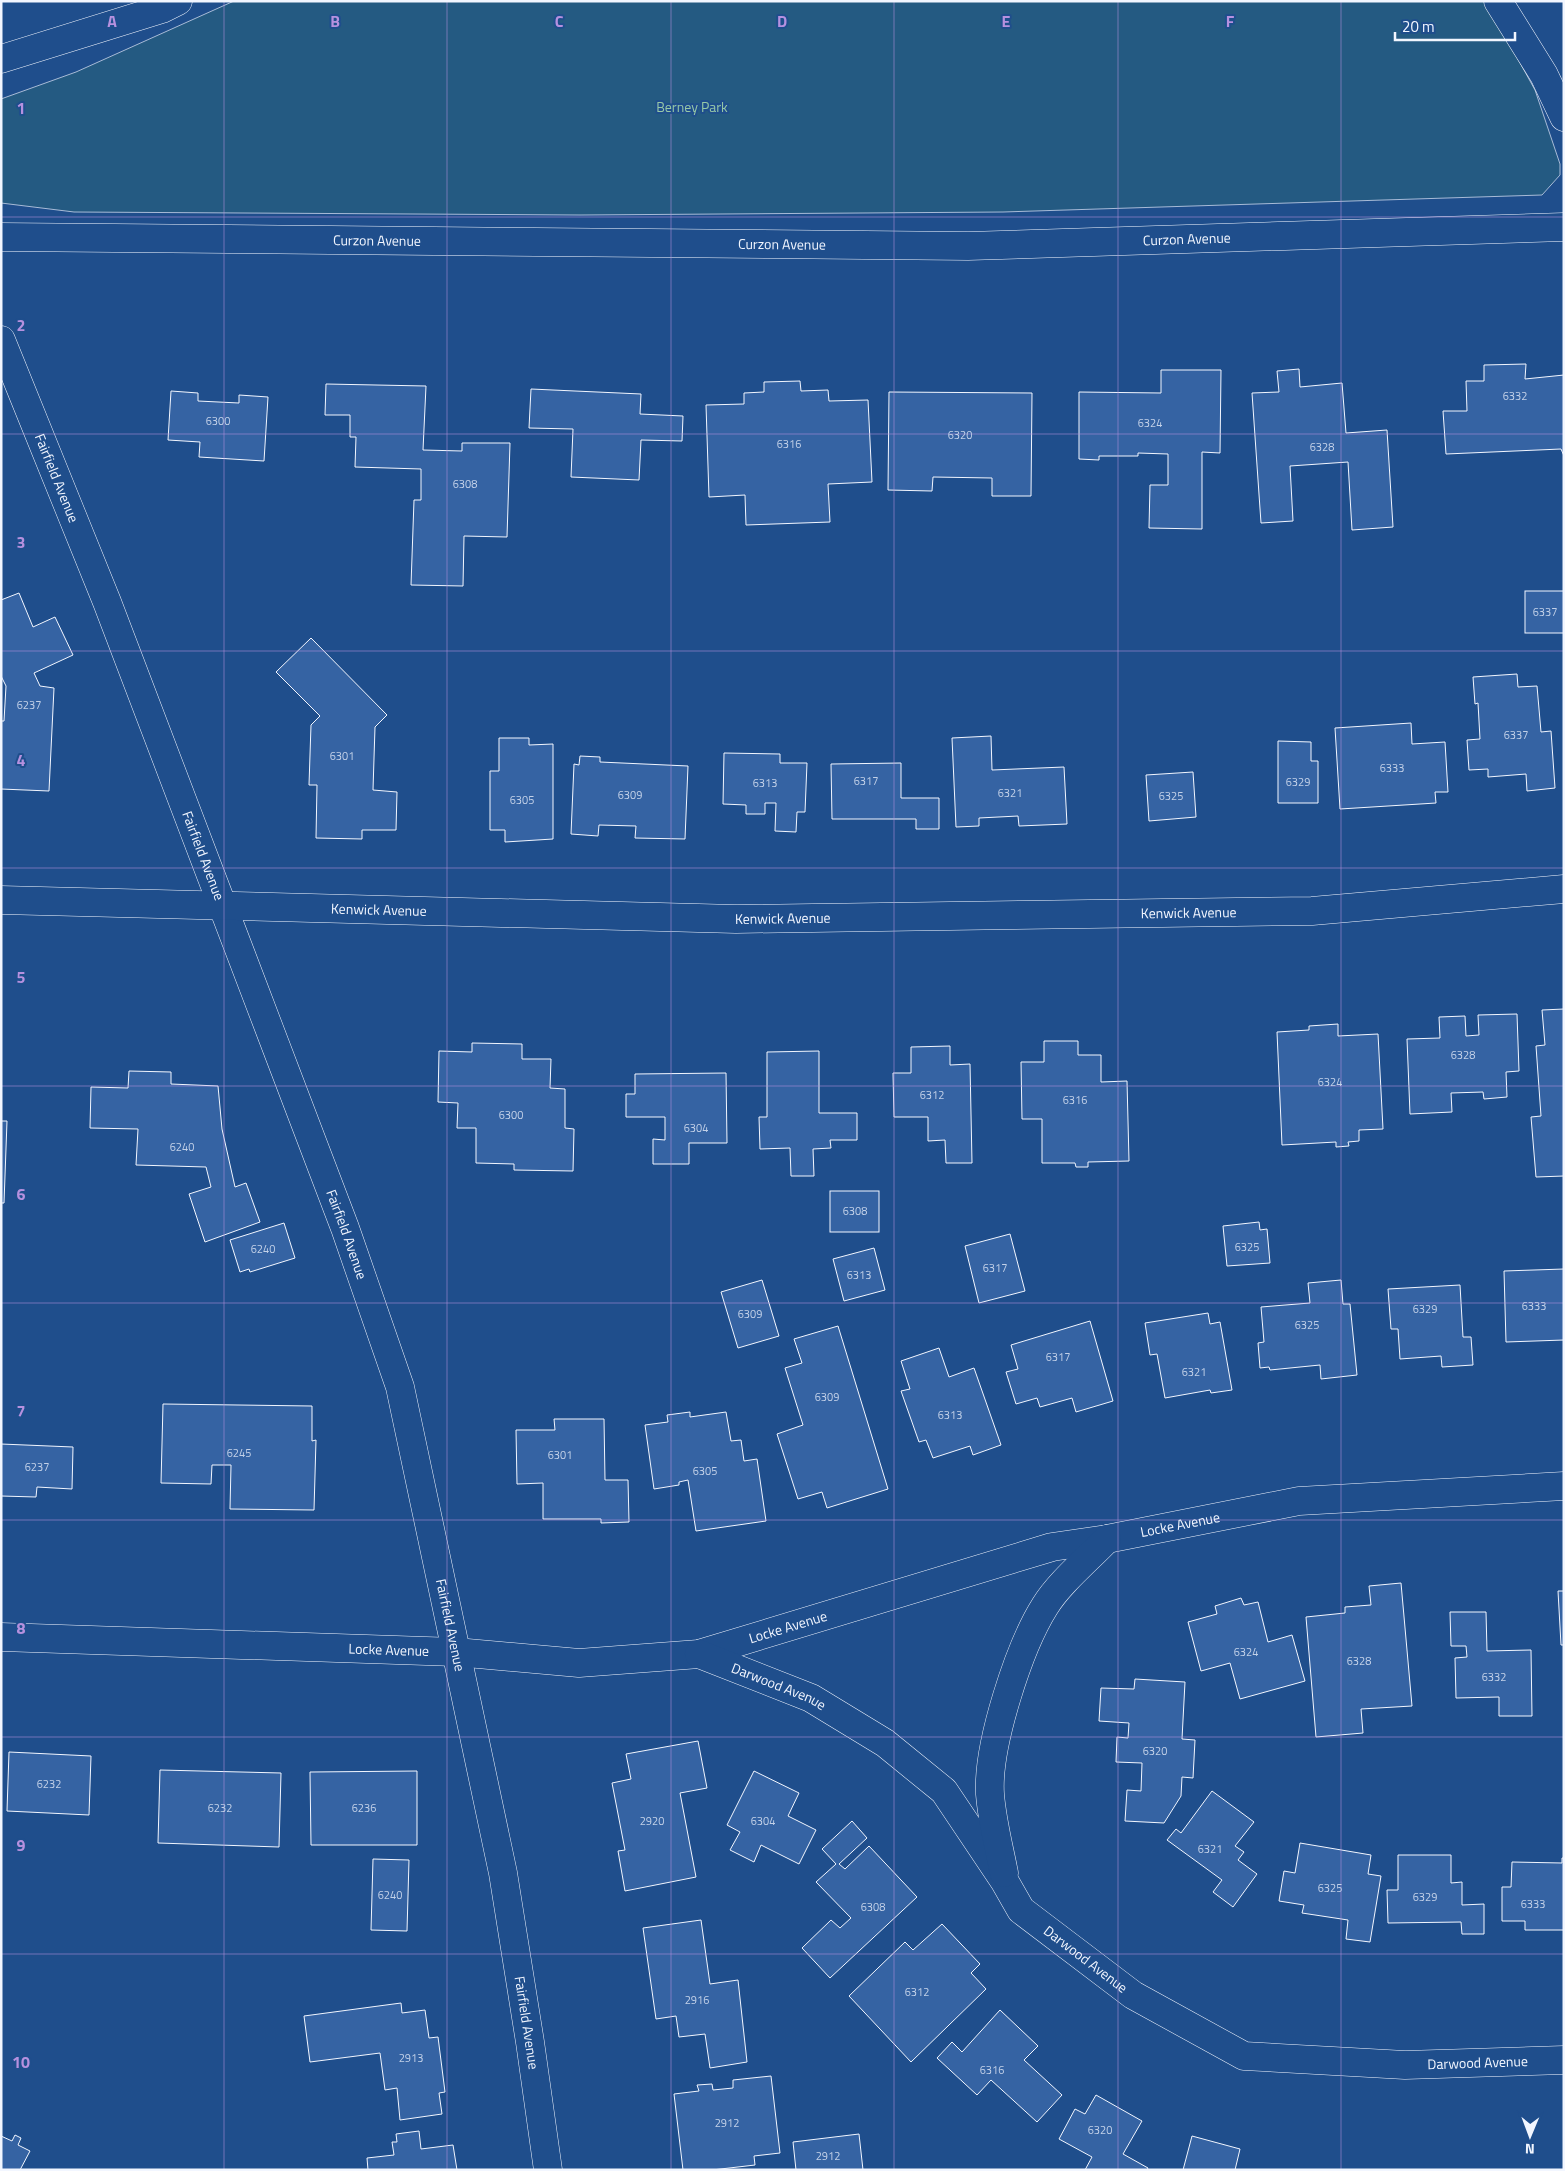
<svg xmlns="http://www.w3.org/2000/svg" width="1565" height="2171" font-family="'Titillium Web',sans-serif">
  <rect width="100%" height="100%" fill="#1f4e8c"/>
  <path fill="#245a82" stroke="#a8bbd7" d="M 234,1 L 1486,1 L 1535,90 L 1560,164 L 1560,175 L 1542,195 L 1003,212 L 580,215 L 74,212 L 1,203 L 1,99 L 76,72 Z"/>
  <g fill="#3563a3" stroke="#f2f6ff">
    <path d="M 1526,364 L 1525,379 L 1564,375 L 1564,456 L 1561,449 L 1446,454 L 1443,411 L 1467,411 L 1466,381 L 1484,381 L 1484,365 Z"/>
    <path d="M 1299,369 L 1300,387 L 1342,383 L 1346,433 L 1387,430 L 1393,527 L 1352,530 L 1348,462 L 1290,466 L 1293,521 L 1261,523 L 1252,393 L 1279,392 L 1277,371 Z"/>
    <path d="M 1161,370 L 1221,370 L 1220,453 L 1202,452 L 1202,529 L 1149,528 L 1150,485 L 1168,485 L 1168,454 L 1138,453 L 1138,456 L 1099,456 L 1099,460 L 1079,459 L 1079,392 L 1161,393 Z"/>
    <path d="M 800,381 L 801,391 L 828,390 L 829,401 L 868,400 L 872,482 L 828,484 L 830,522 L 746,525 L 745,495 L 709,497 L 706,405 L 744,404 L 744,393 L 764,392 L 764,382 Z"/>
    <path d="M 326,384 L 426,386 L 423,450 L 462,451 L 462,443 L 510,443 L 507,537 L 464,536 L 463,586 L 411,585 L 414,500 L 421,500 L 421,469 L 355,467 L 356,437 L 350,437 L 350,415 L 325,415 Z"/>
    <path d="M 531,389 L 641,394 L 640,414 L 683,416 L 682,441 L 641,440 L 639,480 L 571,477 L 573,429 L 529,428 Z"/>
    <path d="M 171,391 L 198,393 L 198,401 L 239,403 L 239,395 L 268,397 L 264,461 L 199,457 L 200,442 L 168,440 Z"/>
    <path d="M 889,392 L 1032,393 L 1031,496 L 992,496 L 992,478 L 933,477 L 932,491 L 888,490 Z"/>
    <rect x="1525" y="591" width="39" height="42"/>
    <path d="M 19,593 L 33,627 L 55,617 L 73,655 L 34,673 L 40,686 L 54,688 L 49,791 L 1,789 L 1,721 L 4,721 L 6,686 L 1,676 L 1,600 Z"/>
    <path d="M 311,638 L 387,715 L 375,727 L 373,790 L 397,792 L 396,830 L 362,830 L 362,839 L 316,838 L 317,785 L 309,785 L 311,725 L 320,716 L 276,672 Z"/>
    <path d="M 1517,674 L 1518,687 L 1537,686 L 1541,732 L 1551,731 L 1555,788 L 1527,791 L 1526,774 L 1488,777 L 1488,769 L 1469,770 L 1467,740 L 1480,739 L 1478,703 L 1475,704 L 1473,677 Z"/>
    <path d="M 1411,723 L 1412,744 L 1445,742 L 1448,792 L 1435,792 L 1436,803 L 1340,809 L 1335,728 Z"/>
    <path d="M 991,736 L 992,770 L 1064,767 L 1067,824 L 1019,826 L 1018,816 L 979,818 L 979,826 L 956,827 L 952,738 Z"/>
    <path d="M 499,738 L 529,738 L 529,745 L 553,744 L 553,839 L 505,842 L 505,830 L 490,830 L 490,771 L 499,771 Z"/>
    <path d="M 1278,741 L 1311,742 L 1311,761 L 1318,761 L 1318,803 L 1278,803 Z"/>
    <path d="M 724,753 L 780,754 L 780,763 L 807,763 L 805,812 L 797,812 L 796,832 L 775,831 L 776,803 L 765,803 L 765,814 L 746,814 L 746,805 L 723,804 Z"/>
    <path d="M 580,756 L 600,757 L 600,762 L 688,766 L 685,839 L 635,838 L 636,826 L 599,825 L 598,836 L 571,834 L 574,764 L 579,765 Z"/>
    <path d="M 901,763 L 901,798 L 939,798 L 939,829 L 916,829 L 916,819 L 832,819 L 831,764 Z"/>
    <path d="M 1193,772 L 1196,817 L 1149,821 L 1146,775 Z"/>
    <path d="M 1564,1009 L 1564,1176 L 1536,1177 L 1531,1117 L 1541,1116 L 1536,1046 L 1545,1045 L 1542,1010 Z"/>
    <path d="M 1517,1014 L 1519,1071 L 1506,1072 L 1507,1097 L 1484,1099 L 1483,1092 L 1451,1093 L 1452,1112 L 1410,1114 L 1407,1039 L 1440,1038 L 1439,1017 L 1465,1016 L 1466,1036 L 1479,1035 L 1478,1015 Z"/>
    <path d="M 1338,1024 L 1338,1036 L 1378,1034 L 1383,1129 L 1359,1130 L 1359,1141 L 1348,1142 L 1349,1146 L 1336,1147 L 1336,1142 L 1282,1145 L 1277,1032 L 1309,1030 L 1309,1026 Z"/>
    <path d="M 1044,1041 L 1078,1041 L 1078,1055 L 1101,1055 L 1101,1082 L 1127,1081 L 1129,1161 L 1088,1162 L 1088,1167 L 1076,1167 L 1075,1163 L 1042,1163 L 1042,1119 L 1022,1119 L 1021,1062 L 1044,1062 Z"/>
    <path d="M 472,1043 L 522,1044 L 522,1059 L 551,1059 L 550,1088 L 565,1089 L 565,1128 L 574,1129 L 573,1171 L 514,1170 L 514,1164 L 476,1163 L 476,1128 L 457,1128 L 458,1103 L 438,1102 L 439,1051 L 472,1052 Z"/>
    <path d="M 950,1046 L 950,1065 L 970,1064 L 972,1163 L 946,1163 L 945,1140 L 928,1141 L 928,1117 L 894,1117 L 893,1073 L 911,1073 L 911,1047 Z"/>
    <path d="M 819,1051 L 819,1113 L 857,1113 L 857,1140 L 830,1140 L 831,1148 L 813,1149 L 814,1176 L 791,1176 L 790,1148 L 760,1149 L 759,1117 L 767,1117 L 767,1052 Z"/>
    <path d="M 129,1071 L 171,1072 L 171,1084 L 218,1086 L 222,1129 L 235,1187 L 246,1183 L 260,1222 L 205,1242 L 189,1194 L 211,1187 L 206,1167 L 136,1165 L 138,1129 L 90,1128 L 91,1087 L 128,1088 Z"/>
    <path d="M 726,1073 L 727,1143 L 689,1143 L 689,1164 L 653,1164 L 653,1139 L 665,1140 L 665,1117 L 626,1117 L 626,1094 L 635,1094 L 635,1074 Z"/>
    <path d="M 1,1121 L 7,1121 L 4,1203 L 1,1203 Z"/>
    <rect x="830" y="1191" width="49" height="41"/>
    <path d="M 1259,1222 L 1260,1230 L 1267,1229 L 1270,1263 L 1227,1266 L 1223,1226 Z"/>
    <path d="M 284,1223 L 295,1258 L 250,1272 L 249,1269 L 240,1272 L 230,1240 Z"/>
    <path d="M 1010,1234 L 1025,1291 L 979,1303 L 965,1246 Z"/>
    <path d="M 874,1248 L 885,1290 L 844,1301 L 833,1259 Z"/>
    <path d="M 1564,1269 L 1564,1340 L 1506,1342 L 1504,1271 Z"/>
    <path d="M 762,1280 L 779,1336 L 738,1348 L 721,1292 Z"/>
    <path d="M 1341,1280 L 1343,1304 L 1350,1304 L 1357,1375 L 1321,1379 L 1320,1365 L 1270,1370 L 1269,1367 L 1260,1368 L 1258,1343 L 1264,1342 L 1261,1307 L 1310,1303 L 1308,1283 Z"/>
    <path d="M 1460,1285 L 1463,1337 L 1471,1337 L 1473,1365 L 1442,1367 L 1441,1356 L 1400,1359 L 1398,1329 L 1391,1329 L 1388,1289 Z"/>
    <path d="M 1208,1313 L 1210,1324 L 1220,1322 L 1232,1390 L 1211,1393 L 1210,1390 L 1165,1398 L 1157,1354 L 1150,1355 L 1145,1323 Z"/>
    <path d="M 1090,1321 L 1113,1401 L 1076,1412 L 1072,1398 L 1040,1407 L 1037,1398 L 1016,1404 L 1006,1372 L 1018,1369 L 1011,1345 Z"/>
    <path d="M 838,1326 L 888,1489 L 827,1508 L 822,1492 L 798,1499 L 777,1434 L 803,1425 L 785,1368 L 802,1363 L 794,1339 Z"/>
    <path d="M 939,1348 L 949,1377 L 974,1368 L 1001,1445 L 973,1455 L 970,1446 L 933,1458 L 926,1440 L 919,1442 L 901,1391 L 910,1389 L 901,1361 Z"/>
    <path d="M 163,1404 L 312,1406 L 312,1441 L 316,1440 L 314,1510 L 230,1509 L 231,1465 L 212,1465 L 211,1484 L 161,1483 Z"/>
    <path d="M 690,1412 L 690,1417 L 726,1412 L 731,1441 L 741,1440 L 744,1461 L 757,1459 L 766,1521 L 696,1531 L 688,1480 L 679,1482 L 679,1485 L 654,1489 L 645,1425 L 668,1422 L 667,1415 Z"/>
    <path d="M 554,1419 L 604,1419 L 605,1480 L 628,1480 L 629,1522 L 601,1523 L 601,1519 L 543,1519 L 543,1483 L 517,1484 L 516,1430 L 555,1430 Z"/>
    <path d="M 1,1444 L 73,1447 L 72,1489 L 37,1487 L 36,1497 L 1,1496 Z"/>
    <path d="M 1401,1583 L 1412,1706 L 1361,1709 L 1363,1733 L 1316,1737 L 1306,1617 L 1345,1613 L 1345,1607 L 1371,1605 L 1369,1586 Z"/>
    <path d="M 1558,1591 L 1564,1591 L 1564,1645 L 1561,1645 Z"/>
    <path d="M 1241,1598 L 1244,1605 L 1258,1602 L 1268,1642 L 1292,1635 L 1305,1681 L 1240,1699 L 1230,1663 L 1201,1671 L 1188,1622 L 1217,1614 L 1215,1606 Z"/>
    <path d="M 1450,1612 L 1486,1612 L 1487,1651 L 1531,1650 L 1532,1716 L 1499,1716 L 1499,1697 L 1456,1698 L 1455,1658 L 1467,1657 L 1466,1646 L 1451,1646 Z"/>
    <path d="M 1135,1679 L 1185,1682 L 1182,1739 L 1195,1740 L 1193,1778 L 1182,1777 L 1181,1796 L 1164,1823 L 1125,1821 L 1127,1790 L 1141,1791 L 1142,1763 L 1116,1762 L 1117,1737 L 1128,1738 L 1129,1723 L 1099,1721 L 1101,1688 L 1134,1689 Z"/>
    <path d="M 698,1741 L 707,1788 L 680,1793 L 696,1877 L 625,1891 L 618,1851 L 625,1850 L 612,1783 L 631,1779 L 626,1754 Z"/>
    <path d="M 9,1752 L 91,1756 L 89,1815 L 7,1811 Z"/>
    <path d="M 160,1770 L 281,1773 L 279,1847 L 158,1843 Z"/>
    <path d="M 417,1771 L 417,1845 L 311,1845 L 310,1772 Z"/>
    <path d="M 754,1771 L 799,1793 L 788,1816 L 816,1830 L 799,1864 L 761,1845 L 754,1862 L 730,1850 L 740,1832 L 727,1825 Z"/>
    <path d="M 1212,1791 L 1254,1822 L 1235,1846 L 1244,1852 L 1238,1860 L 1257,1874 L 1233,1907 L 1213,1892 L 1222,1880 L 1167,1840 L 1176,1829 L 1181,1833 Z"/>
    <path d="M 852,1821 L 867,1838 L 839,1864 L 845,1869 L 869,1846 L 917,1897 L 830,1978 L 802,1948 L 831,1920 L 840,1928 L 851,1918 L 816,1882 L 836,1864 L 822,1849 Z"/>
    <path d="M 1300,1843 L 1371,1855 L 1368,1874 L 1381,1876 L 1370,1942 L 1346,1939 L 1348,1920 L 1302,1913 L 1304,1905 L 1279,1901 L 1284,1871 L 1295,1873 Z"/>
    <path d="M 1398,1855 L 1451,1855 L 1451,1883 L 1462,1882 L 1462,1905 L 1484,1904 L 1484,1934 L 1462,1934 L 1461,1922 L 1388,1923 L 1387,1890 L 1398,1890 Z"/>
    <path d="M 1562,1858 L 1564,1858 L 1564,1930 L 1525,1930 L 1525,1921 L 1502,1921 L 1502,1887 L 1511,1887 L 1512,1862 L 1562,1863 Z"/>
    <path d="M 373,1859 L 409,1860 L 407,1931 L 371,1930 Z"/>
    <path d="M 701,1920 L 710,1984 L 738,1980 L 747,2062 L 710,2068 L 705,2034 L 679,2037 L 676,2016 L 656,2019 L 643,1928 Z"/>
    <path d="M 942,1924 L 980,1964 L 971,1973 L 986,1989 L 911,2062 L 849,1996 L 905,1942 L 913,1950 Z"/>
    <path d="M 401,2003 L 402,2013 L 425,2010 L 429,2038 L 438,2037 L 445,2092 L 439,2093 L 442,2114 L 400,2120 L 397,2088 L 385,2090 L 380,2053 L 310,2062 L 304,2016 Z"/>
    <path d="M 1000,2010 L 1038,2046 L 1024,2060 L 1062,2095 L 1037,2122 L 991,2080 L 977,2095 L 937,2058 L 952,2042 L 962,2052 Z"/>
    <path d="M 771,2076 L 780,2153 L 754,2156 L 755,2165 L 712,2170 L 683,2170 L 674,2094 L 699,2091 L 697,2085 L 712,2084 L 713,2090 L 733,2088 L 733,2080 Z"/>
    <path d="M 1096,2095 L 1142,2121 L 1123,2154 L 1148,2168 L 1147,2170 L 1085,2170 L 1092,2157 L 1059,2139 L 1075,2109 L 1085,2114 Z"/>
    <path d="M 419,2131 L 421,2149 L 453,2145 L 457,2170 L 368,2170 L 367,2158 L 394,2155 L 392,2142 L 397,2142 L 396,2134 Z"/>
    <path d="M 859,2134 L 863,2170 L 796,2170 L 793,2142 Z"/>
    <path d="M 15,2135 L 21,2138 L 18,2145 L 30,2151 L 20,2170 L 1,2170 L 1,2136 L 12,2141 Z"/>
    <path d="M 1192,2136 L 1240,2149 L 1235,2170 L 1183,2170 Z"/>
  </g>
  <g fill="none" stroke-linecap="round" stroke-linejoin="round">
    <defs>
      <g id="minor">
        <path d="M 1498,1 L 1544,75 L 1564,117"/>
        <path d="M 1,59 L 162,9 L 178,1"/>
        <path id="s1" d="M 1,237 L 968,246 L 1564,227"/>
        <path id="s2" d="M 1,340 L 107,602 L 345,1228 L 400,1387 L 503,1873 L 530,2042 L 548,2170"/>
        <path id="s3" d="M 1,900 L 736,919 L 1312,911 L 1564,889"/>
        <path id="s4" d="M 1,1637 L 456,1652 L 579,1663 L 699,1654 L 1052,1547 L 1107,1539 L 1299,1501 L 1564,1486"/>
        <path id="s5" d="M 699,1654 L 811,1698 L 885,1743 L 944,1791 L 1005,1882 L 1021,1910 L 1133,1995 L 1244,2056 L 1405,2065 L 1564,2060"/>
        <path d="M 1004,1873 C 999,1847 992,1821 990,1794 C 987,1746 1019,1647 1045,1606 C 1059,1583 1088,1559 1107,1539"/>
      </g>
    </defs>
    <use href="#minor" stroke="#f2f6ff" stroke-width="29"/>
    <use href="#minor" stroke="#1f4e8c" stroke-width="28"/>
  </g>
  <path fill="none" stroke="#b691df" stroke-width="1" stroke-opacity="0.55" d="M 224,1 L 224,2170M 447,1 L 447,2170M 671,1 L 671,2170M 894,1 L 894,2170M 1118,1 L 1118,2170M 1341,1 L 1341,2170M 1,217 L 1564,217M 1,434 L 1564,434M 1,651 L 1564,651M 1,868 L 1564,868M 1,1086 L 1564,1086M 1,1303 L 1564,1303M 1,1520 L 1564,1520M 1,1737 L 1564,1737M 1,1954 L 1564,1954"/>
  <g text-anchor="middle" stroke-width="4" stroke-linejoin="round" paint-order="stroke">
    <g font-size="11" fill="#c3d1e8">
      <text x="1515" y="400">6332</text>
      <text x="218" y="425">6300</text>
      <text x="1150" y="427">6324</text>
      <text x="960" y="439">6320</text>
      <text x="789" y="448">6316</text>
      <text x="1322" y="451">6328</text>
      <text x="465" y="488">6308</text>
      <text x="1545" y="616">6337</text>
      <text x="29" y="709">6237</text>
      <text x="1516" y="739">6337</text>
      <text x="342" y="760">6301</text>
      <text x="1392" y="772">6333</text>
      <text x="866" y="785">6317</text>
      <text x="1298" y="786">6329</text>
      <text x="765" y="787">6313</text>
      <text x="1010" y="797">6321</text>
      <text x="630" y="799">6309</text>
      <text x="1171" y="800">6325</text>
      <text x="522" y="804">6305</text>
      <text x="1463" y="1059">6328</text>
      <text x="1330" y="1086">6324</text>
      <text x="932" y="1099">6312</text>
      <text x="1075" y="1104">6316</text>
      <text x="511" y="1119">6300</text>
      <text x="696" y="1132">6304</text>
      <text x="182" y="1151">6240</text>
      <text x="855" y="1215">6308</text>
      <text x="1247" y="1251">6325</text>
      <text x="263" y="1253">6240</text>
      <text x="995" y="1272">6317</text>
      <text x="859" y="1279">6313</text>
      <text x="1534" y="1310">6333</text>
      <text x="1425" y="1313">6329</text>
      <text x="750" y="1318">6309</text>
      <text x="1307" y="1329">6325</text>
      <text x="1058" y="1361">6317</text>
      <text x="1194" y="1376">6321</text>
      <text x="827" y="1401">6309</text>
      <text x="950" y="1419">6313</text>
      <text x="239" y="1457">6245</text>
      <text x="560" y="1459">6301</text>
      <text x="37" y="1471">6237</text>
      <text x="705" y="1475">6305</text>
      <text x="1246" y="1656">6324</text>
      <text x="1359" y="1665">6328</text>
      <text x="1494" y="1681">6332</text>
      <text x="1155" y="1755">6320</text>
      <text x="49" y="1788">6232</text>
      <text x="220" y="1812">6232</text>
      <text x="364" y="1812">6236</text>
      <text x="652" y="1825">2920</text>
      <text x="763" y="1825">6304</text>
      <text x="1210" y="1853">6321</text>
      <text x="1330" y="1892">6325</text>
      <text x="390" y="1899">6240</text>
      <text x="1425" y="1901">6329</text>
      <text x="1533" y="1908">6333</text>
      <text x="873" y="1911">6308</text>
      <text x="917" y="1996">6312</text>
      <text x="697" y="2004">2916</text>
      <text x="411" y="2062">2913</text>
      <text x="992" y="2074">6316</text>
      <text x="727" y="2127">2912</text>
      <text x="1100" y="2134">6320</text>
      <text x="828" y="2160">2912</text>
    </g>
    <g font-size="14" fill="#97c8a6" stroke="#1f4e8c">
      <text x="692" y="112">Berney Park</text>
    </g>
    <g font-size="14" fill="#f2f6ff" stroke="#1f4e8c">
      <text dy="5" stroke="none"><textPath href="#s1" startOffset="1186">Curzon Avenue</textPath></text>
      <text dy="5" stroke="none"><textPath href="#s1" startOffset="376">Curzon Avenue</textPath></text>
      <text dy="5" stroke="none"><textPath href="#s1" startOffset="781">Curzon Avenue</textPath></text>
      <text dy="5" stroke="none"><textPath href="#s2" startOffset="149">Fairfield Avenue</textPath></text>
      <text dy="5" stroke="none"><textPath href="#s2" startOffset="554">Fairfield Avenue</textPath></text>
      <text dy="5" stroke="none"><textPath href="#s3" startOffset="378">Kenwick Avenue</textPath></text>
      <text dy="5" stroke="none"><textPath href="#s3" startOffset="1188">Kenwick Avenue</textPath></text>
      <text dy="5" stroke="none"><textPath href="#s3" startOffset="782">Kenwick Avenue</textPath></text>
      <text dy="5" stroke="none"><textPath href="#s2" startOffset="959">Fairfield Avenue</textPath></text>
      <text dy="5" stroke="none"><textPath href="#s4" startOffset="1198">Locke Avenue</textPath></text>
      <text dy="5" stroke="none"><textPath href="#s2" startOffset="1364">Fairfield Avenue</textPath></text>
      <text dy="5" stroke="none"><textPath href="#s4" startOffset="792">Locke Avenue</textPath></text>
      <text dy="5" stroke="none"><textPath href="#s4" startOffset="388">Locke Avenue</textPath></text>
      <text dy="5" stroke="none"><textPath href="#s5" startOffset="86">Darwood Avenue</textPath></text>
      <text dy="5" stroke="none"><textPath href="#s5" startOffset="506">Darwood Avenue</textPath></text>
      <text dy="5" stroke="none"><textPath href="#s2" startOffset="1769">Fairfield Avenue</textPath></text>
      <text dy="5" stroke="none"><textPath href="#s5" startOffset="926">Darwood Avenue</textPath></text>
    </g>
  </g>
  <g font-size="16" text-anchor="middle" font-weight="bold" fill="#b691df" stroke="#1f4e8c" stroke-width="4" stroke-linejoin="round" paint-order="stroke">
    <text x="112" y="27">A</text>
    <text x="335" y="27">B</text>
    <text x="559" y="27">C</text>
    <text x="782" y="27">D</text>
    <text x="1006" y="27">E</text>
    <text x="1230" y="27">F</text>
    <text x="21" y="114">1</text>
    <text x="21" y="331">2</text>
    <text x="21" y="548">3</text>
    <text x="21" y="766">4</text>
    <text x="21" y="983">5</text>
    <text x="21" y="1200">6</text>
    <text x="21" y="1417">7</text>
    <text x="21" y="1634">8</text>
    <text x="21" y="1851">9</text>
    <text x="21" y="2068">10</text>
  </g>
  <rect width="1565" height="2171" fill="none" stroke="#f2f6ff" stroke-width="5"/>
  <g transform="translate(1530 2136) rotate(181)" stroke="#1f4e8c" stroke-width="4" paint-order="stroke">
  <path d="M0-4L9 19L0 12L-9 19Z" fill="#f2f6ff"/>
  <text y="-8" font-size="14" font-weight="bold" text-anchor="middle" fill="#f2f6ff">N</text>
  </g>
  <path d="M1395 32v8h120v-8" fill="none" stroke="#f2f6ff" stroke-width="2.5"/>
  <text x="1402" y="32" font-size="15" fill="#f2f6ff" stroke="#1f4e8c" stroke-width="4" paint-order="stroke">20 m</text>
</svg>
